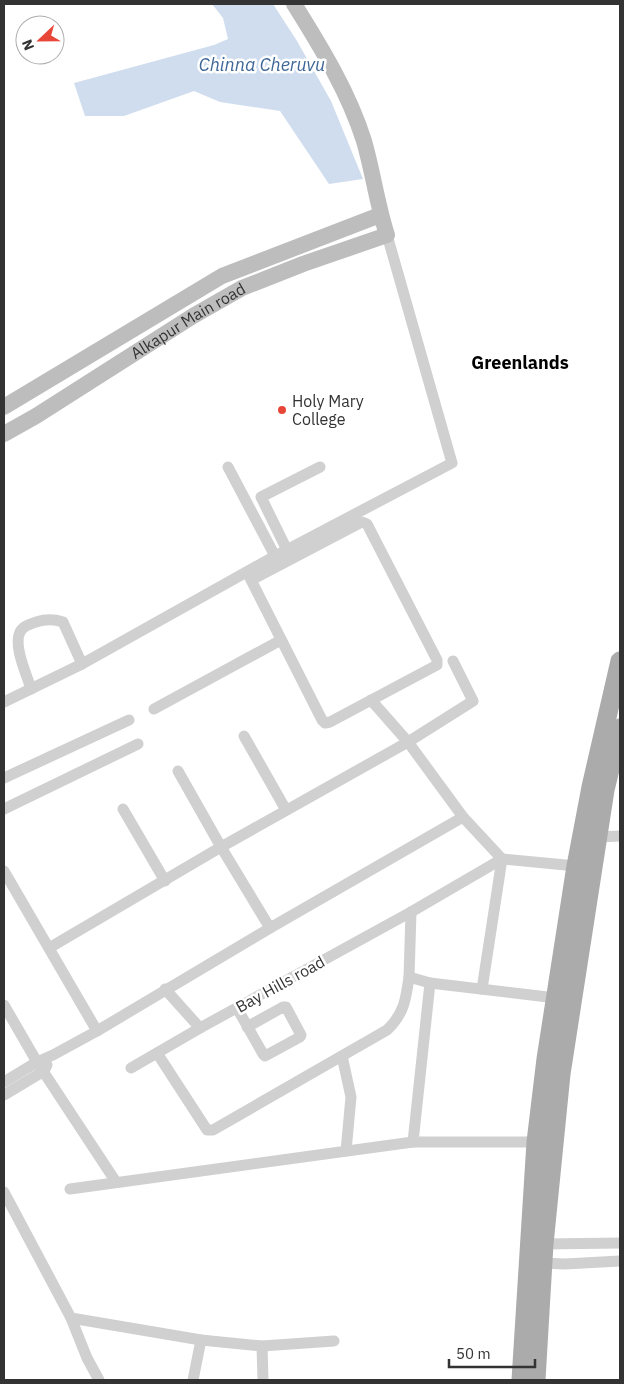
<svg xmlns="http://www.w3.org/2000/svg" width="624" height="1384" font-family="'IBM Plex Sans',sans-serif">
  <rect width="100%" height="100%" fill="#fff"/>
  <path fill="#cfddee" d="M 212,4 L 273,4 L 297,41 L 331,101 L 363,179 L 329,184 L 280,111 L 220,102 L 194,91 L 124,116 L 85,116 L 74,83 L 214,45 L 228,39 L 223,18 Z"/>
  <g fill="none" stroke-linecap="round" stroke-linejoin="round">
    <g stroke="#d0d0d0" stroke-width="11">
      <path d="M 228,467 L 275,556"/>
      <path d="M 287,550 L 261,497 L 320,467"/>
      <path d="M 247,572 L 322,720 L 325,723 L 330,722 L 437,665 L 437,660 L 367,524 L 362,522 L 251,580"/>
      <path d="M 31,689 C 27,675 13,646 20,632 C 23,626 30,624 36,622 C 46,619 54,619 63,622 L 82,664"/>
      <path d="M 371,700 L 408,742 L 463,817 L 502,859"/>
      <path d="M 4,702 L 82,664 L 275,556 L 452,463 L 387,235"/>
      <path d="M 154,709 L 281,640"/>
      <path d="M 244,736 L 286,810"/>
      <path d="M 178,771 L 221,847 L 270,928"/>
      <path d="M 4,778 L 129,720"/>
      <path d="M 4,809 L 138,744"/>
      <path d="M 123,809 L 165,881"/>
      <path d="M 598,837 L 620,836"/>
      <path d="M 4,871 L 97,1031"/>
      <path d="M 411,912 L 409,977 L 430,983 L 556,998"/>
      <path d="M 49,948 L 221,847 L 408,742 L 473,701 L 453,661"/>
      <path d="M 165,989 L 200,1028 L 411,912 L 502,859 L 576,866"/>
      <path d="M 482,989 L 502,859"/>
      <path d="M 4,1005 L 37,1062 L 116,1182"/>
      <path d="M 237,1008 L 263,1054 L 265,1056 L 300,1037 L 301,1035 L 286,1007 L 283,1007 L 247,1027"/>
      <path d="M 157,1053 L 207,1130 L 213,1130 L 387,1030 C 404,1014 406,999 409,977"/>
      <path d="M 342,1056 L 351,1097 L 346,1151"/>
      <path d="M 131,1068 L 200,1028"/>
      <path d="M 4,1082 L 37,1062 L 53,1055 L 97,1031 L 270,928 L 463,817"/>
      <path d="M 4,1095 L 44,1071 L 47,1065"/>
      <path d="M 413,1142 L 430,983"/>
      <path d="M 70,1189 L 413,1142 L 536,1142"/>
      <path d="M 4,1192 L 71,1318 L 201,1340 L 262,1346 L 334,1341"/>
      <path d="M 544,1244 L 620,1243"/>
      <path d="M 543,1263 L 565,1264 L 620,1261"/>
      <path d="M 71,1318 L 87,1358 L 99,1380"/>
      <path d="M 262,1346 L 263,1380"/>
      <path d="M 193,1380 L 201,1340"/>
    </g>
    <g stroke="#bdbdbd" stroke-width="16">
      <path d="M 4,407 L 222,276 L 380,215"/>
      <path id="s1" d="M 4,434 L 36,416 L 193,316 L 242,288 L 303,264 L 387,235 C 377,204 373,172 364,141 C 349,93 321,47 294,4"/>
    </g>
    <g stroke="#ababab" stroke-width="19">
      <path d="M 521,1380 L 536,1142 L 546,1059 L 576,866 L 591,787 L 620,661"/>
      <path d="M 536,1380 L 544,1244 L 561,1074 L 605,790 L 620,728"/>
    </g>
  </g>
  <circle fill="#e74638" stroke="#fff" stroke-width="2" cx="282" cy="410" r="5"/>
  <g text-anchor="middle" stroke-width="5" stroke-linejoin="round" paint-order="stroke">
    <g font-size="16" fill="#333" stroke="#fff">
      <text dy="6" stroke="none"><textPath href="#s1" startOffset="216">Alkapur Main road</textPath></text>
      <text transform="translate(280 984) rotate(-29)" y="6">Bay Hills road</text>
    </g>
    <g font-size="16" fill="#333" stroke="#fff" text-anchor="start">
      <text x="292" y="407">Holy Mary<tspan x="292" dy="18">College</tspan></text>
    </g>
    <g font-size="18" font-style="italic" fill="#3e6797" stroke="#fff">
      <text x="262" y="71">Chinna Cheruvu</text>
    </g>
    <g font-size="18" font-weight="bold" fill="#000" stroke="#fff">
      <text x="520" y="369">Greenlands</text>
    </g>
  </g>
  <rect width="624" height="1384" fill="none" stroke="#333333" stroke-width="10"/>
  <g transform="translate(40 40) rotate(248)"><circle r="24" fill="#ffffff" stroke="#adadad"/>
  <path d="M0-4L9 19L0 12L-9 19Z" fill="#e74638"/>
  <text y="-8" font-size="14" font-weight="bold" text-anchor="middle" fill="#333333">N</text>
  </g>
  <path d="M449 1359v8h86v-8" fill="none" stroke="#333333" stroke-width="2.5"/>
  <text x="456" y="1359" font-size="15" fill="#333333" stroke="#ffffff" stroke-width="4" paint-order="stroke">50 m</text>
</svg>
